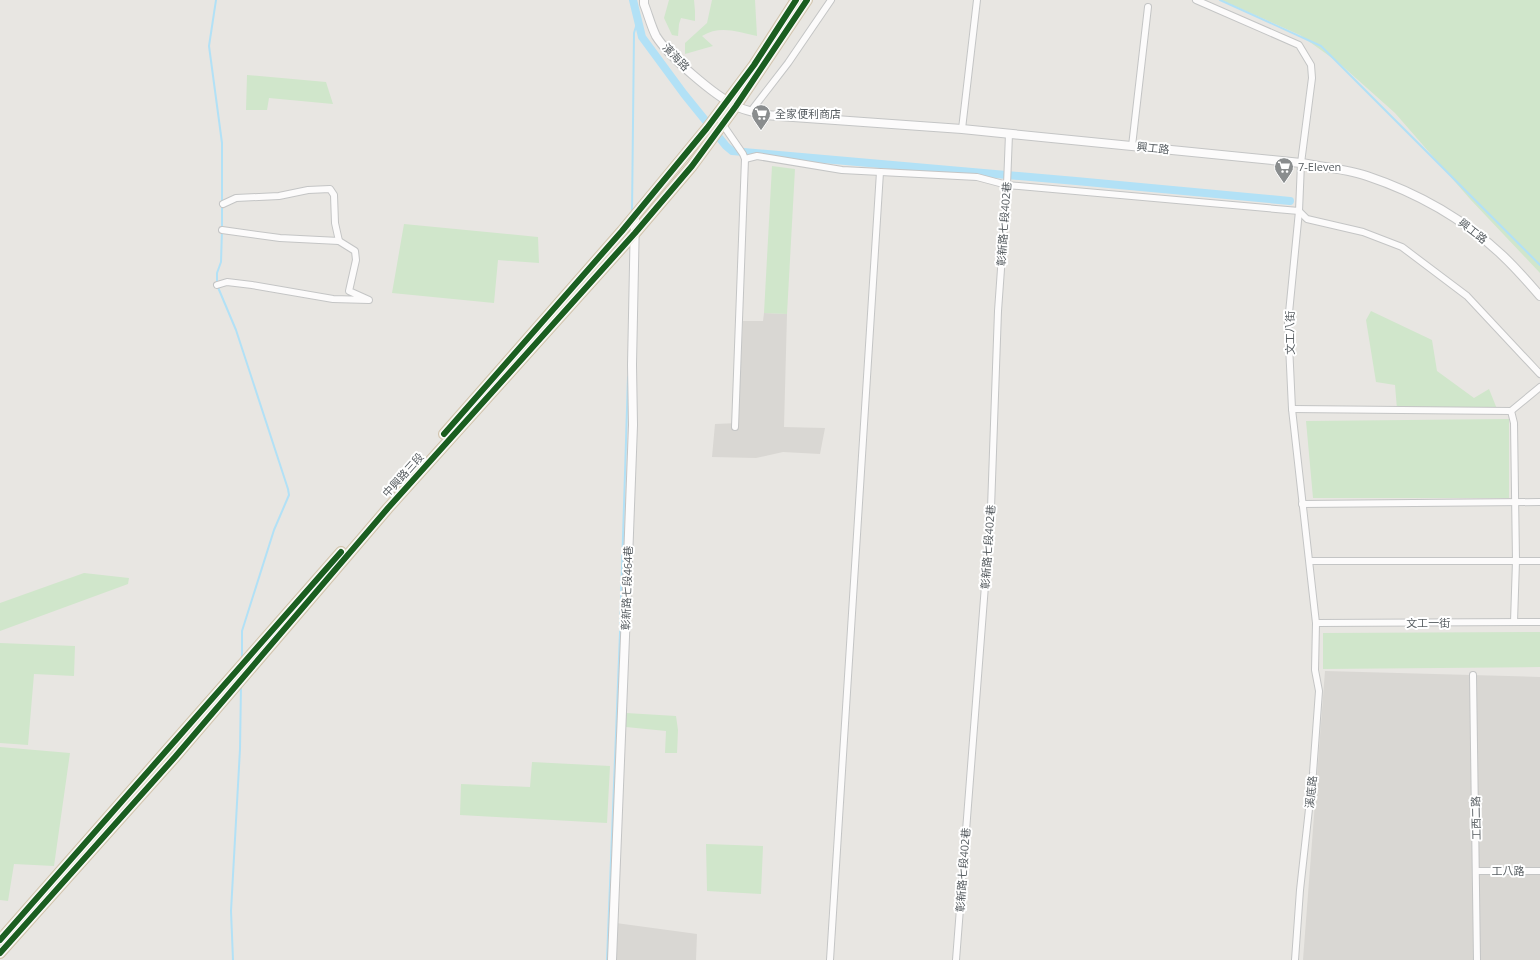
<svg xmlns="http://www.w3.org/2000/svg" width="1540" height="960" font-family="'Open Sans','Noto Sans TC',sans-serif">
  <rect width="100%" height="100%" fill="#e8e6e2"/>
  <g fill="#d9d7d3">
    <path d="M 764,313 L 787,314 L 784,427 L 825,428 L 820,454 L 783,452 L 756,458 L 712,457 L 715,424 L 738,423 L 743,321 L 763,321 Z"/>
    <path d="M 1325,671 L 1540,677 L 1540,960 L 1303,960 Z"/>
    <path d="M 616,923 L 697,934 L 696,960 L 615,960 Z"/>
  </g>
  <g fill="#d0e6cb">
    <path d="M 669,0 L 694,0 L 695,11 L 695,21 L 681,18 L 679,24 L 678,36 L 672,35 L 664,18 Z"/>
    <path d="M 712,0 L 755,0 L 757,36 C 737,32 720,25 702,36 L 713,46 L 685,54 L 685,43 L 707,23 Z"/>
    <path d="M 1221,0 L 1540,0 L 1540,273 L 1470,199 L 1395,113 L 1339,63 L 1300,35 Z"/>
    <path d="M 247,75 L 326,82 L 333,104 L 269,98 L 267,110 L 246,110 Z"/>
    <path d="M 772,166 L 795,169 L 787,314 L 764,313 Z"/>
    <path d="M 404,224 L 538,237 L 539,263 L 498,260 L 494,303 L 392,293 Z"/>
    <path d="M 1371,311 L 1432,340 L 1437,371 L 1474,398 L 1489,389 L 1497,409 L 1397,409 L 1395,385 L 1376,382 L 1366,320 Z"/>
    <path d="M 1509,419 L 1509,498 L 1313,498 L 1306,421 Z"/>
    <path d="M 84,573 L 129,578 L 128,584 L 0,631 L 0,603 Z"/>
    <path d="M 1540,632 L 1540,667 L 1323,669 L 1323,633 Z"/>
    <path d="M 0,643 L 75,646 L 74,676 L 34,674 L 28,745 L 0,743 Z"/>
    <path d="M 626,713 L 676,716 L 678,730 L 677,753 L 665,753 L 666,731 L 626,727 Z"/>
    <path d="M 0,747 L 70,753 L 54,866 L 14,864 L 8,901 L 0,900 Z"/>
    <path d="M 532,762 L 610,766 L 607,823 L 460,815 L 461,784 L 530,787 Z"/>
    <path d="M 706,844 L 763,846 L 761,894 L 707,891 Z"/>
  </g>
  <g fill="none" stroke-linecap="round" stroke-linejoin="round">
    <g stroke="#b2e1f6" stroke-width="2">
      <path d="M 216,0 L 209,46 L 222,143 L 222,230 L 221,262 L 217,273 L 217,285 L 236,330 L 288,489 L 289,495 L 274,530 L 242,631 L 242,660"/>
      <path d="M 1220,0 L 1321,46 L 1540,265"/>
      <path d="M 632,213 L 634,33 L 638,20"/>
      <path d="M 233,960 L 231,911 L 240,749 L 241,685"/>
      <path d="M 607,960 L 620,633 L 628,377"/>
    </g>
    <path stroke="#b2e1f6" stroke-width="8" d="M 633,0 L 642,37 L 684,94 L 726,146 L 732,151 L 1076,181 L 1290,201"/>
    <defs>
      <g id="minor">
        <path d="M 1196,0 L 1299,45 L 1311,65 L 1312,78 L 1301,163 L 1299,211 L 1288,323 L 1292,409 L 1316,623 L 1315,670 L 1319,691 L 1313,773 L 1300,890 L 1295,960"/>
        <path d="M 751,111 L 788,63 L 831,0"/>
        <path d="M 721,122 L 743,154 L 745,159 L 735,427"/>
        <path d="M 962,129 L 977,0"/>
        <path d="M 1132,146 L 1148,7"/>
        <path d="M 745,159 L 757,156 L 842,170 L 977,177 L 1007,185 L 1299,211 L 1307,219 L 1363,232 L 1402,247 L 1467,296 L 1540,374"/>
        <path d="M 222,230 L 280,238 L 339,241"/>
        <path d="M 217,285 L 227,282 L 252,285 L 333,299 L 369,300 L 349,291 L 356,260 L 355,251 L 339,241 L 335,223 L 334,195 L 330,189 L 308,190 L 279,196 L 236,198 L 223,204"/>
        <path d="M 1292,409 L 1511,411 L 1540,387"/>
        <path d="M 1511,411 L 1514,423 L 1516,561 L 1514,622"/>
        <path d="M 1302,504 L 1540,502"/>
        <path d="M 1310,561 L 1540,561"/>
        <path d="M 1316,623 L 1540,622"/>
        <path d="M 1473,675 L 1477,960"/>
        <path d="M 1477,871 L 1540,871"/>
        <path d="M 830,960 L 880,172"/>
        <path d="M 956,960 L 991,508 L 998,311 L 1007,185 L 1009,134"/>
      </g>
      <g id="tertiary">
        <path d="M 644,0 L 644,4 C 648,14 651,26 656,36 C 669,57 714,95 736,106 C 745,111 756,112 765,115 L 962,129 L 1301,163 C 1323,167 1346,169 1367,176 C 1418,193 1464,219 1503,256 C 1516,268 1528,282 1540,296"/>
        <path d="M 612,960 L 627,587 L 633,425 L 632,365 L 635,216"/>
      </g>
      <g id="primary">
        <path d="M 444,434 L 622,231 L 707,128 L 754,65 L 796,0"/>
        <path d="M 0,940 L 341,552"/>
        <path d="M 0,953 L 175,757 L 388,508 L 635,233 L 692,166 L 736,106 L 807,0"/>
      </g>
    </defs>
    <use href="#minor" stroke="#c4c5c5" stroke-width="8"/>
    <use href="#tertiary" stroke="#c4c5c5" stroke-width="10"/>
    <use href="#primary" stroke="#d2c4ae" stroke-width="12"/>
    <use href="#minor" stroke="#fcfbfb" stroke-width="6"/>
    <use href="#tertiary" stroke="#fcfbfb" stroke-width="8"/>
    <use href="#primary" stroke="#f1eee5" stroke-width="10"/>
    <defs>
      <g id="cycleway">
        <path d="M 444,434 L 622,231 L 707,128 L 754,65 L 796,0"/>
        <path d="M 0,940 L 341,552"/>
        <path d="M 0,953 L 175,757 L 388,508 L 635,233 L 692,166 L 736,106 L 807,0"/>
      </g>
    </defs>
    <use href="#cycleway" stroke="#fff" stroke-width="8"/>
    <use href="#cycleway" stroke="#1b5e20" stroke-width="6"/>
  </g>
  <defs>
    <symbol id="supermarket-pin" viewBox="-11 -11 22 30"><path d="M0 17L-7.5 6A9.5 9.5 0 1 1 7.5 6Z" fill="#8a8d8e" stroke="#fff"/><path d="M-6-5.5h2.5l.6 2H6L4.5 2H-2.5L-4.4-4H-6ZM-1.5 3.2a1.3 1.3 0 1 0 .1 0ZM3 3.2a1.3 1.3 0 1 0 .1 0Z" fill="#fff"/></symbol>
  </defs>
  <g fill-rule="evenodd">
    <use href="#supermarket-pin" x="750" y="103" width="22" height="30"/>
    <use href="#supermarket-pin" x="1273" y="156" width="22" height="30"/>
  </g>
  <g text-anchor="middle" stroke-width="4" stroke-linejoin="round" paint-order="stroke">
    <g font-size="11" fill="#575d61" stroke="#fff">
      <text transform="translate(676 57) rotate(46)" y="4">濱海路</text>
      <text transform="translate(1153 148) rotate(6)" y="4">興工路</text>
      <text transform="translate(1004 224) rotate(-86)" y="4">彰新路七段402巷</text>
      <text transform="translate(1473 231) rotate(38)" y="4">興工路</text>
      <text transform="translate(1290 333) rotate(-90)" y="4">文工八街</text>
      <text transform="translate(403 475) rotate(-48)" y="4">中興路三段</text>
      <text transform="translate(988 547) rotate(-86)" y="4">彰新路七段402巷</text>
      <text transform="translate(627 588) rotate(-88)" y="4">彰新路七段464巷</text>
      <text x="1428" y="627">文工一街</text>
      <text transform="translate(1311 792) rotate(-84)" y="4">溪底路</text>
      <text transform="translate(1476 818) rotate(-91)" y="4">工西二路</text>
      <text transform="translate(963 870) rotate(-86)" y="4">彰新路七段402巷</text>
      <text x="1508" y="875">工八路</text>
    </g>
    <g font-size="11" fill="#575d61" stroke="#fff" text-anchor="start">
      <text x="775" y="118">全家便利商店</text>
      <text x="1298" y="171">7-Eleven</text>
    </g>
  </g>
</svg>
